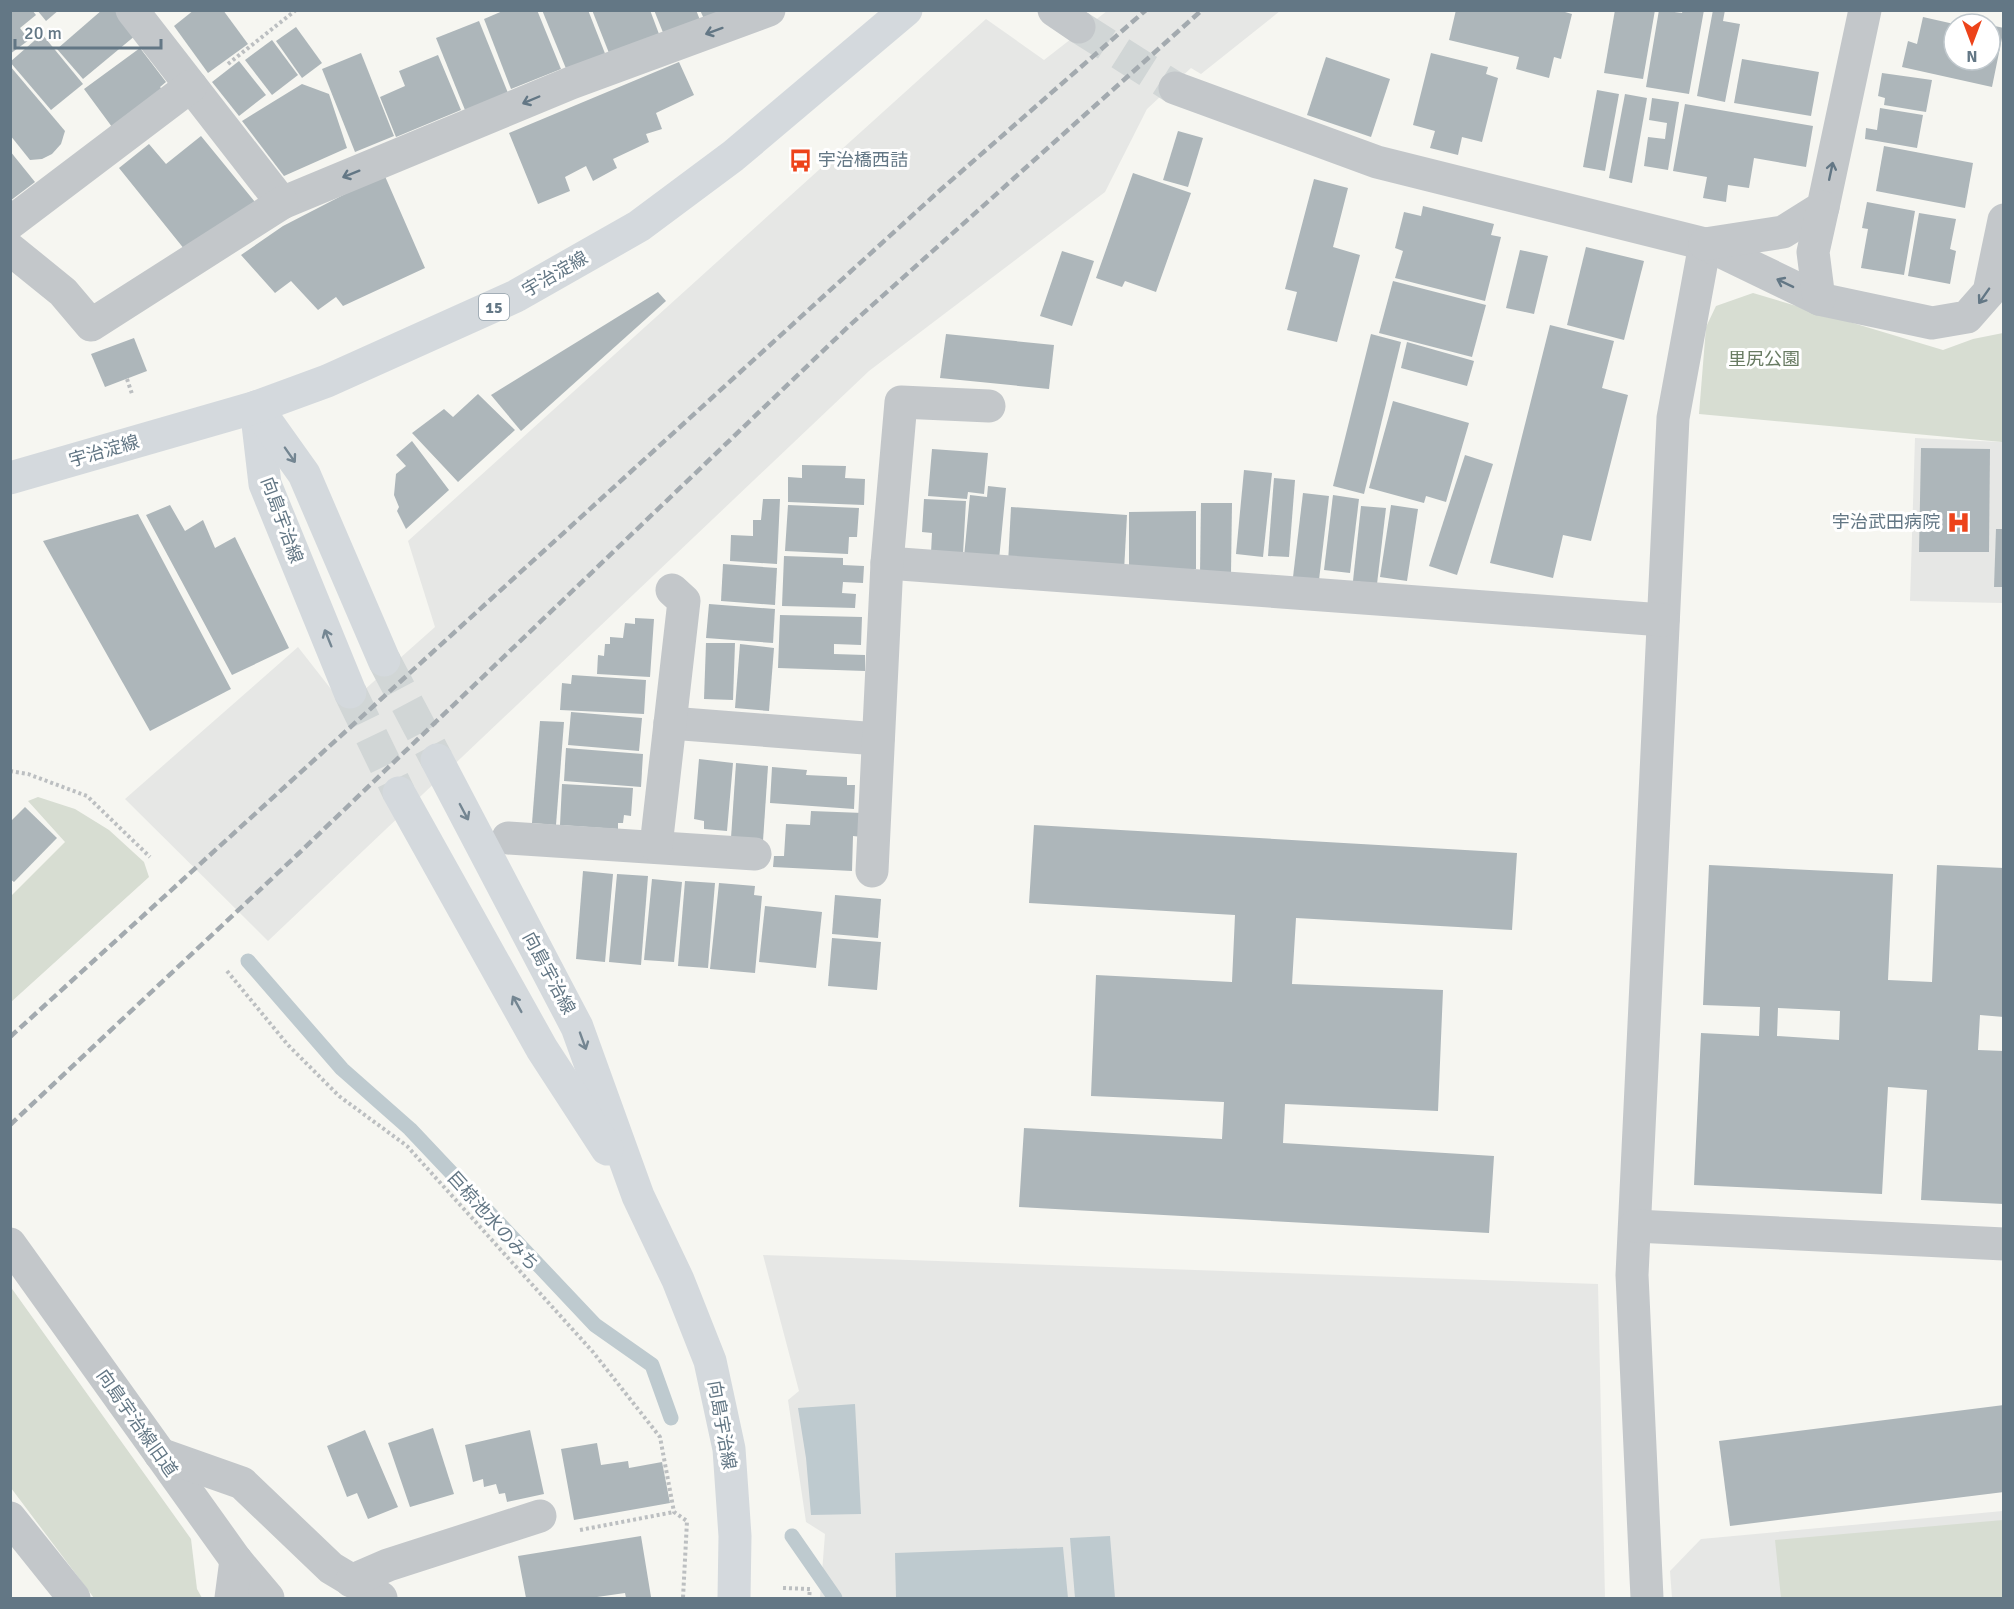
<svg xmlns="http://www.w3.org/2000/svg" width="2014" height="1609" font-family="Signika,'Noto Sans JP',sans-serif">
  <rect width="100%" height="100%" fill="#f6f6f1"/>
  <g fill="#e6e7e5">
    <path d="M 1107,11 L 1280,11 L 1201,74 L 1191,68 L 1147,109 L 1105,192 L 869,371 L 268,941 L 125,799 L 298,647 L 345,707 L 435,627 L 408,541 L 986,19 L 1044,60 Z"/>
    <path d="M 2003,433 L 2003,603 L 1910,601 L 1915,438 L 2001,442 Z"/>
    <path d="M 763,1255 L 1598,1284 L 1605,1598 L 820,1598 L 825,1534 L 806,1522 L 788,1400 L 799,1391 Z"/>
    <path d="M 2003,1511 L 2003,1598 L 1672,1598 L 1670,1571 L 1701,1539 Z"/>
  </g>
  <g fill="#d7ddd2">
    <path d="M 1753,293 L 1943,350 L 1973,339 L 2003,333 L 2002,442 L 1699,414 L 1706,327 L 1716,306 Z"/>
    <path d="M 38,797 L 75,809 L 109,830 L 144,862 L 149,877 L 11,1002 L 11,896 L 65,842 L 28,801 Z"/>
    <path d="M 10,1286 L 191,1539 L 197,1589 L 202,1598 L 94,1598 L 11,1488 Z"/>
    <path d="M 2003,1520 L 2003,1598 L 1781,1598 L 1775,1540 Z"/>
  </g>
  <g fill="#becacf">
    <path d="M 855,1404 L 861,1514 L 811,1515 L 806,1458 L 798,1408 Z"/>
    <path d="M 1110,1536 L 1115,1598 L 1075,1598 L 1070,1538 Z"/>
    <path d="M 1063,1547 L 1068,1598 L 896,1598 L 895,1553 Z"/>
  </g>
  <g fill="none" stroke-linecap="round" stroke-linejoin="round">
    <g stroke="#becacf" stroke-width="15">
      <path d="M 248,961 L 342,1069 L 410,1129 L 595,1325 L 652,1365 L 671,1418"/>
      <path d="M 792,1536 L 835,1598"/>
    </g>
  </g>
  <g fill="#adb6ba" fill-rule="evenodd">
    <path d="M 10,10 L 32,10 L 36,15 L 20,28 L 29,40 L 10,54 Z"/>
    <path d="M 37,10 L 59,10 L 46,21 Z"/>
    <path d="M 102,10 L 115,10 L 136,35 L 83,79 L 57,49 Z"/>
    <path d="M 194,10 L 223,10 L 248,44 L 208,73 L 174,26 Z"/>
    <path d="M 505,10 L 537,10 L 561,69 L 511,89 L 484,19 Z"/>
    <path d="M 542,10 L 588,10 L 606,56 L 567,71 Z"/>
    <path d="M 592,10 L 650,10 L 659,34 L 609,53 Z"/>
    <path d="M 654,10 L 696,10 L 700,20 L 664,35 Z"/>
    <path d="M 700,10 L 724,10 L 704,19 Z"/>
    <path d="M 1456,10 L 1558,10 L 1572,14 L 1561,59 L 1554,57 L 1549,78 L 1516,69 L 1519,57 L 1449,40 Z"/>
    <path d="M 1615,10 L 1655,10 L 1643,79 L 1604,73 Z"/>
    <path d="M 1659,10 L 1682,13 L 1683,10 L 1704,10 L 1689,94 L 1646,87 Z"/>
    <path d="M 1713,10 L 1725,10 L 1723,21 L 1740,24 L 1725,102 L 1697,96 Z"/>
    <path d="M 1923,17 L 1954,24 L 1954,60 L 1990,60 L 1990,25 L 2004,28 L 1992,87 L 1902,67 L 1908,41 L 1917,44 Z"/>
    <path d="M 479,21 L 508,93 L 465,110 L 436,38 Z"/>
    <path d="M 296,27 L 322,63 L 302,78 L 276,41 Z"/>
    <path d="M 42,34 L 83,84 L 51,110 L 10,62 Z"/>
    <path d="M 272,40 L 298,75 L 272,95 L 245,60 Z"/>
    <path d="M 140,48 L 166,82 L 160,87 L 166,94 L 115,131 L 84,89 Z"/>
    <path d="M 361,53 L 394,136 L 355,152 L 322,69 Z"/>
    <path d="M 1431,53 L 1488,67 L 1486,74 L 1498,78 L 1482,142 L 1462,137 L 1458,155 L 1430,148 L 1435,131 L 1413,125 Z"/>
    <path d="M 438,55 L 461,110 L 396,137 L 380,97 L 405,86 L 399,71 Z"/>
    <path d="M 1326,57 L 1390,79 L 1371,137 L 1307,115 Z"/>
    <path d="M 1742,59 L 1819,72 L 1811,116 L 1734,103 Z"/>
    <path d="M 239,61 L 266,95 L 239,116 L 212,82 Z"/>
    <path d="M 679,62 L 694,95 L 656,113 L 662,129 L 646,134 L 649,142 L 613,159 L 617,168 L 593,181 L 586,166 L 565,177 L 570,191 L 538,204 L 509,133 Z"/>
    <path d="M 10,66 L 65,131 L 61,144 L 52,154 L 42,159 L 30,160 L 10,135 Z"/>
    <path d="M 1882,73 L 1932,80 L 1926,112 L 1884,105 L 1885,98 L 1878,96 Z"/>
    <path d="M 302,84 L 329,94 L 347,148 L 284,176 L 242,121 Z"/>
    <path d="M 1597,90 L 1619,94 L 1605,171 L 1583,167 Z"/>
    <path d="M 1625,94 L 1647,98 L 1632,183 L 1609,178 Z"/>
    <path d="M 1652,98 L 1679,102 L 1668,170 L 1644,166 L 1648,137 L 1665,139 L 1667,123 L 1649,120 Z"/>
    <path d="M 1685,104 L 1813,126 L 1806,167 L 1754,158 L 1749,188 L 1728,185 L 1726,202 L 1703,198 L 1707,177 L 1673,171 Z"/>
    <path d="M 1880,108 L 1923,115 L 1917,148 L 1865,139 L 1866,128 L 1877,130 Z"/>
    <path d="M 1178,131 L 1203,138 L 1188,187 L 1163,180 Z"/>
    <path d="M 201,136 L 255,202 L 189,255 L 119,168 L 149,144 L 166,164 Z"/>
    <path d="M 1884,146 L 1973,163 L 1965,208 L 1876,191 Z"/>
    <path d="M 10,151 L 35,182 L 10,201 Z"/>
    <path d="M 1133,173 L 1191,193 L 1156,292 L 1125,281 L 1122,287 L 1096,278 Z"/>
    <path d="M 384,174 L 425,268 L 343,306 L 336,297 L 318,310 L 291,281 L 275,293 L 241,255 L 283,226 Z"/>
    <path d="M 1314,179 L 1348,188 L 1333,247 L 1360,255 L 1337,342 L 1287,330 L 1297,292 L 1285,289 Z"/>
    <path d="M 1867,202 L 1915,211 L 1904,275 L 1861,268 L 1868,229 L 1862,228 Z"/>
    <path d="M 1423,206 L 1494,224 L 1491,235 L 1501,237 L 1485,301 L 1395,278 L 1403,251 L 1395,248 L 1404,212 L 1421,216 Z"/>
    <path d="M 1919,213 L 1956,219 L 1950,249 L 1956,251 L 1950,284 L 1908,276 Z"/>
    <path d="M 1586,247 L 1644,261 L 1624,340 L 1567,325 Z"/>
    <path d="M 1520,250 L 1548,256 L 1534,314 L 1506,308 Z"/>
    <path d="M 1062,251 L 1094,261 L 1072,326 L 1040,316 Z"/>
    <path d="M 1393,281 L 1486,305 L 1472,357 L 1379,333 Z"/>
    <path d="M 658,292 L 666,301 L 521,431 L 491,395 Z"/>
    <path d="M 1550,325 L 1614,341 L 1602,388 L 1628,395 L 1591,541 L 1563,535 L 1553,578 L 1490,563 Z"/>
    <path d="M 946,334 L 1054,345 L 1049,389 L 940,378 Z"/>
    <path d="M 1371,334 L 1401,342 L 1364,494 L 1333,486 Z"/>
    <path d="M 134,338 L 147,371 L 105,387 L 91,354 Z"/>
    <path d="M 1407,342 L 1474,361 L 1467,386 L 1401,368 Z"/>
    <path d="M 478,394 L 515,430 L 458,482 L 412,433 L 444,409 L 453,417 Z"/>
    <path d="M 1393,401 L 1469,423 L 1446,502 L 1426,496 L 1424,503 L 1369,488 Z"/>
    <path d="M 412,441 L 449,490 L 406,529 L 397,511 L 399,507 L 394,495 L 396,474 L 406,466 L 396,455 Z"/>
    <path d="M 1921,448 L 1990,449 L 1989,552 L 1919,552 Z"/>
    <path d="M 932,449 L 988,453 L 984,494 L 968,492 L 967,499 L 928,496 Z"/>
    <path d="M 1465,455 L 1493,464 L 1457,575 L 1429,566 Z"/>
    <path d="M 802,465 L 846,466 L 845,478 L 865,479 L 864,505 L 788,502 L 788,477 L 802,478 Z"/>
    <path d="M 1244,470 L 1272,473 L 1263,557 L 1236,554 Z"/>
    <path d="M 1274,478 L 1295,480 L 1289,557 L 1268,556 Z"/>
    <path d="M 988,486 L 1006,488 L 999,560 L 964,557 L 970,495 L 987,497 Z"/>
    <path d="M 1303,493 L 1329,496 L 1319,580 L 1293,577 Z"/>
    <path d="M 1333,495 L 1359,499 L 1350,573 L 1324,570 Z"/>
    <path d="M 763,499 L 780,499 L 777,564 L 730,561 L 731,535 L 753,536 L 753,520 L 761,520 Z"/>
    <path d="M 924,499 L 966,501 L 963,554 L 931,553 L 932,533 L 922,532 Z"/>
    <path d="M 1201,503 L 1232,503 L 1231,574 L 1200,574 Z"/>
    <path d="M 170,505 L 185,531 L 203,520 L 215,548 L 235,537 L 289,648 L 232,675 L 146,515 Z"/>
    <path d="M 788,505 L 859,508 L 857,537 L 849,537 L 848,554 L 785,551 Z"/>
    <path d="M 1391,505 L 1418,509 L 1407,581 L 1380,577 Z"/>
    <path d="M 1361,506 L 1386,508 L 1377,584 L 1353,581 Z"/>
    <path d="M 1011,507 L 1127,515 L 1124,571 L 1008,564 Z"/>
    <path d="M 1196,511 L 1196,569 L 1129,570 L 1129,512 Z"/>
    <path d="M 138,514 L 231,689 L 150,731 L 43,541 Z"/>
    <path d="M 1996,529 L 2004,529 L 2004,587 L 1994,587 Z"/>
    <path d="M 784,556 L 843,558 L 843,565 L 864,566 L 863,583 L 843,582 L 842,593 L 856,594 L 855,608 L 782,606 Z"/>
    <path d="M 723,564 L 777,568 L 775,605 L 721,601 Z"/>
    <path d="M 709,604 L 775,609 L 773,643 L 706,638 Z"/>
    <path d="M 780,615 L 862,617 L 861,645 L 834,644 L 834,654 L 865,655 L 865,671 L 778,668 Z"/>
    <path d="M 635,618 L 654,619 L 650,677 L 597,674 L 598,655 L 604,656 L 605,644 L 610,644 L 610,637 L 623,638 L 625,623 L 635,624 Z"/>
    <path d="M 706,643 L 735,643 L 733,700 L 704,699 Z"/>
    <path d="M 740,644 L 774,648 L 769,711 L 735,708 Z"/>
    <path d="M 572,675 L 646,680 L 644,714 L 560,710 L 562,683 L 571,684 Z"/>
    <path d="M 571,712 L 642,718 L 639,751 L 568,745 Z"/>
    <path d="M 540,721 L 564,722 L 556,825 L 532,823 Z"/>
    <path d="M 566,748 L 643,754 L 641,787 L 564,781 Z"/>
    <path d="M 699,759 L 733,763 L 727,831 L 704,829 L 704,821 L 694,819 Z"/>
    <path d="M 736,763 L 768,766 L 763,841 L 731,838 Z"/>
    <path d="M 772,767 L 807,770 L 806,775 L 847,777 L 847,785 L 855,785 L 854,809 L 770,803 Z"/>
    <path d="M 562,784 L 633,788 L 631,816 L 624,815 L 623,823 L 618,823 L 618,829 L 560,825 Z"/>
    <path d="M 25,807 L 57,838 L 14,882 L 10,879 L 10,822 Z"/>
    <path d="M 811,811 L 863,813 L 862,837 L 853,836 L 852,871 L 773,867 L 774,856 L 784,856 L 786,824 L 810,825 Z"/>
    <path d="M 1034,825 L 1517,853 L 1512,930 L 1296,918 L 1292,984 L 1443,990 L 1438,1111 L 1285,1104 L 1283,1143 L 1494,1156 L 1489,1233 L 1019,1207 L 1024,1128 L 1222,1139 L 1224,1102 L 1091,1096 L 1096,975 L 1232,982 L 1235,915 L 1029,903 Z"/>
    <path d="M 1709,865 L 1893,874 L 1888,980 L 1932,982 L 1937,865 L 2004,868 L 2004,1017 L 1980,1015 L 1978,1050 L 2004,1051 L 2004,1204 L 1921,1200 L 1927,1090 L 1888,1087 L 1882,1194 L 1694,1185 L 1701,1033 L 1759,1036 L 1760,1007 L 1703,1005 ZM 1778,1008 L 1840,1011 L 1839,1040 L 1777,1036 Z"/>
    <path d="M 583,871 L 613,874 L 605,962 L 576,959 Z"/>
    <path d="M 617,874 L 648,876 L 641,965 L 609,962 Z"/>
    <path d="M 652,879 L 682,882 L 674,962 L 644,960 Z"/>
    <path d="M 685,881 L 715,883 L 708,968 L 678,966 Z"/>
    <path d="M 719,883 L 755,886 L 754,895 L 762,896 L 755,973 L 710,969 Z"/>
    <path d="M 835,895 L 881,899 L 878,938 L 832,934 Z"/>
    <path d="M 765,906 L 822,912 L 816,968 L 759,962 Z"/>
    <path d="M 832,938 L 881,942 L 877,990 L 828,986 Z"/>
    <path d="M 2004,1405 L 2004,1492 L 1730,1526 L 1719,1441 Z"/>
    <path d="M 433,1428 L 454,1494 L 410,1507 L 388,1443 Z"/>
    <path d="M 365,1430 L 398,1507 L 368,1519 L 357,1493 L 347,1497 L 327,1446 Z"/>
    <path d="M 530,1430 L 544,1494 L 507,1502 L 505,1493 L 499,1494 L 496,1484 L 484,1487 L 483,1479 L 473,1482 L 465,1445 Z"/>
    <path d="M 597,1443 L 601,1465 L 628,1461 L 629,1468 L 662,1462 L 670,1503 L 574,1520 L 561,1449 Z"/>
    <path d="M 641,1536 L 651,1597 L 626,1598 L 625,1593 L 590,1598 L 526,1598 L 518,1556 Z"/>
  </g>
  <g fill="none" stroke-linecap="round" stroke-linejoin="round">
    <path stroke="#d1d6d6" stroke-width="33" stroke-dasharray="33 16" stroke-linecap="butt" d="M 1079,27 L 1175,88"/>
    <g stroke="#d1d6d6" stroke-width="33" stroke-dasharray="33 16" stroke-linecap="butt">
      <path d="M 384,660 L 437,760"/>
      <path d="M 350,692 L 399,793"/>
    </g>
    <g stroke="#bcbfc1" stroke-width="4" stroke-dasharray="3 3" stroke-linecap="butt">
      <path d="M 228,64 L 296,10"/>
      <path d="M 127,379 L 132,394"/>
      <path d="M 10,771 L 28,774 L 87,796 L 150,857"/>
      <path d="M 227,971 L 288,1045 L 339,1096 L 407,1146 L 593,1352 L 660,1437 L 674,1512 L 687,1521 L 683,1598"/>
      <path d="M 580,1530 L 674,1512"/>
      <path d="M 783,1588 L 810,1589 L 809,1598"/>
    </g>
    <g stroke="#c3c7ca" stroke-width="33">
      <path d="M 132,10 L 282,203 L 571,83 L 769,10"/>
      <path d="M 1054,10 L 1079,27"/>
      <path d="M 1175,88 L 1377,162 L 1705,244 L 1673,418 L 1632,1275 L 1647,1598"/>
      <path d="M 10,223 L 191,86"/>
      <path d="M 1705,244 L 1819,299 L 1932,323 L 1967,317 L 1989,292 L 2004,220"/>
      <path d="M 1705,244 L 1783,232 L 1823,207 L 1865,10"/>
      <path d="M 10,249 L 63,292 L 91,325 L 282,203"/>
      <path d="M 1819,299 L 1813,252 L 1823,207"/>
      <path d="M 887,563 L 1663,620"/>
      <path d="M 670,723 L 878,739"/>
      <path d="M 508,838 L 755,854"/>
      <path d="M 656,846 L 684,601 L 672,590"/>
      <path d="M 872,871 L 887,563 L 901,402 L 989,406"/>
      <path d="M 1635,1226 L 2004,1244"/>
      <path d="M 10,1244 L 236,1560 L 268,1598"/>
      <path d="M 160,1454 L 242,1483 L 331,1568 L 381,1598"/>
      <path d="M 10,1518 L 74,1598"/>
      <path d="M 351,1581 L 388,1565 L 540,1516"/>
      <path d="M 231,1598 L 236,1560"/>
    </g>
    <g stroke="#d4d9dd" stroke-width="33">
      <path d="M 256,407 L 265,484 L 350,692"/>
      <path d="M 257,408 L 304,474 L 384,660"/>
      <path d="M 10,478 L 256,407 L 327,381 L 516,296 L 639,226 L 733,156 L 906,10"/>
      <path d="M 437,760 L 577,1027 L 638,1196 L 678,1280 L 710,1361 L 729,1449 L 735,1536 L 734,1598"/>
      <path d="M 399,793 L 542,1049 L 607,1149"/>
    </g>
    <g stroke="#a3aaaf" stroke-width="4.5" stroke-dasharray="9 4.5" stroke-linecap="butt">
      <path d="M 10,1037 L 938,192 L 1146,10"/>
      <path d="M 10,1125 L 298,854 L 850,325 L 1202,10"/>
    </g>
  </g>
  <defs><path id="oneway-shaft" d="M-6 0H5M1.5-3L5.5 0L1.5 3" fill="none" stroke-width="1.6" stroke-linecap="round" stroke-linejoin="round" transform="scale(1.5)"/></defs>
  <g stroke="#637785">
    <use href="#oneway-shaft" transform="translate(714 31) rotate(160)"/>
    <use href="#oneway-shaft" transform="translate(531 100) rotate(157)"/>
    <use href="#oneway-shaft" transform="translate(1831 171) rotate(-78)"/>
    <use href="#oneway-shaft" transform="translate(351 174) rotate(158)"/>
    <use href="#oneway-shaft" transform="translate(1785 283) rotate(-154)"/>
    <use href="#oneway-shaft" transform="translate(1984 296) rotate(125)"/>
  </g>
  <g stroke="#748692">
    <use href="#oneway-shaft" transform="translate(290 455) rotate(55)"/>
    <use href="#oneway-shaft" transform="translate(328 638) rotate(-112)"/>
    <use href="#oneway-shaft" transform="translate(464 812) rotate(62)"/>
    <use href="#oneway-shaft" transform="translate(517 1004) rotate(-119)"/>
    <use href="#oneway-shaft" transform="translate(583 1041) rotate(70)"/>
  </g>
  <defs>
    <symbol id="bus-bare" viewBox="-9 -9 18 18"><path d="M-5-6H5V4H4V6H2V4H-2V6H-4V4H-5ZM-3.5-4V0h7V-4ZM-3.5 1.2v1.5H-2V1.2ZM2 1.2v1.5H3.5V1.2Z" fill="#ed431a" stroke="#fff" stroke-width="2.5" paint-order="stroke"/></symbol>
    <symbol id="hospital-bare" viewBox="-9 -9 18 18"><path d="M-5-5h3v3.5h4V-5h3V5h-3V1.5h-4V5h-3Z" fill="#ed431a" stroke="#fff" stroke-width="2.5" paint-order="stroke"/></symbol>
  </defs>
  <g fill-rule="evenodd">
    <use href="#bus-bare" x="784" y="144" width="33" height="33"/>
    <use href="#hospital-bare" x="1942" y="506" width="33" height="33"/>
  </g>
  <g text-anchor="middle" stroke-width="6" stroke-linejoin="round" paint-order="stroke">
    <rect fill="#fff" stroke="#92a0aa" stroke-width="1.5" x="479" y="294" width="30" height="26" rx="4.5"/>
    <g font-size="16" font-weight="bold" fill="#637785">
      <text x="494" y="313">15</text>
    </g>
    <g font-size="18" fill="#637785" stroke="#fff" text-anchor="start">
      <text x="818" y="166">宇治橋西詰</text>
      <text x="1940" y="528" text-anchor="end">宇治武田病院</text>
    </g>
    <g font-size="18" fill="#637785" stroke="#fff">
      <text transform="translate(555 274) rotate(-30)" y="6">宇治淀線</text>
      <text transform="translate(104 451) rotate(-16)" y="6">宇治淀線</text>
      <text transform="translate(282 520) rotate(70)" y="6">向島宇治線</text>
      <text transform="translate(549 973) rotate(62)" y="6">向島宇治線</text>
      <text transform="translate(493 1221) rotate(48)" y="6">巨椋池水のみち</text>
      <text transform="translate(137 1423) rotate(55)" y="6">向島宇治線旧道</text>
      <text transform="translate(722 1425) rotate(80)" y="6">向島宇治線</text>
    </g>
    <g font-size="18" fill="#687b62" stroke="#fff">
      <text x="1764" y="365">里尻公園</text>
    </g>
  </g>
  <rect width="2014" height="1609" fill="none" stroke="#637785" stroke-width="24"/>
  <g transform="translate(1972 42) rotate(180)"><circle r="28" fill="#ffffff" stroke="#c1c9ce" stroke-width="1.5"/>
  <path d="M0-4.5L10 22L0 15L-10 22Z" fill="#ed431a"/>
  <text y="-9" font-size="16" font-weight="bold" text-anchor="middle" fill="#637785">N</text>
  </g>
  <path d="M15 39v9h146v-9" fill="none" stroke="#637785" stroke-width="3"/>
  <text x="24" y="39" font-size="18" fill="#637785" stroke="#ffffff" stroke-width="4.5" paint-order="stroke">20 m</text>
</svg>
